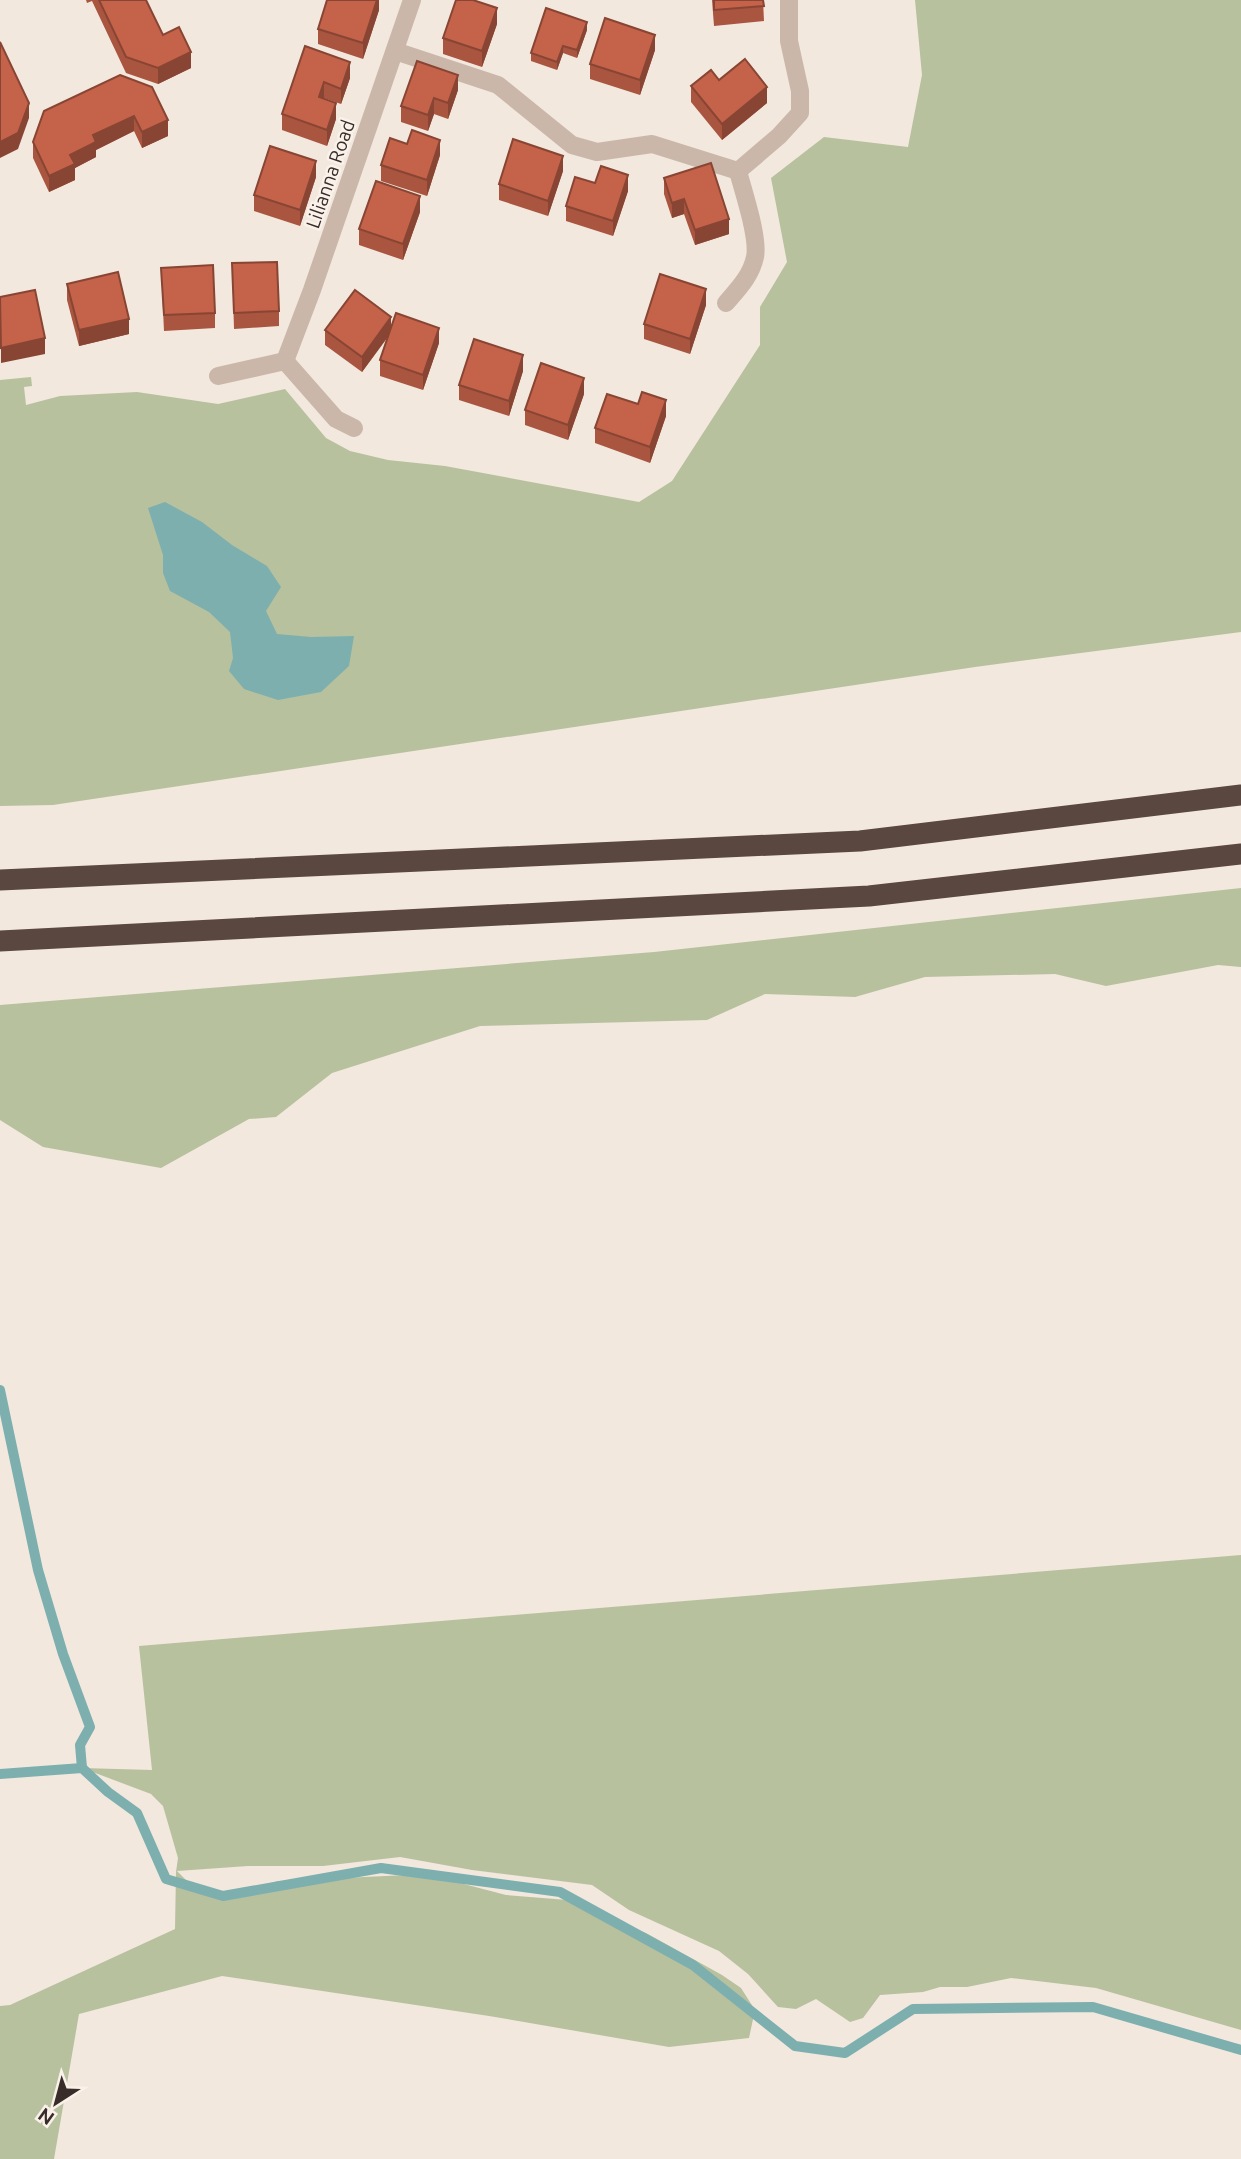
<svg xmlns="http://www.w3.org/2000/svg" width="1241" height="2159" font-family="Ubuntu,sans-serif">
  <rect width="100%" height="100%" fill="#f2e8de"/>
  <g fill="#b7c19e">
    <path d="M 915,0 L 1241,0 L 1241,632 L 975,667 L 53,805 L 0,806 L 0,380 L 31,377 L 32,386 L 24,387 L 26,405 L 60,396 L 137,392 L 218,404 L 285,389 L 326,438 L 350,451 L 388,460 L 445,466 L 639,502 L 672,481 L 760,345 L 760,307 L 787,262 L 771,178 L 824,137 L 908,147 L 922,75 Z"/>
    <path d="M 1241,888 L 1241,967 L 1218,965 L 1106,986 L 1055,974 L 925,977 L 855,997 L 765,994 L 707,1020 L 480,1026 L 332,1073 L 276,1117 L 249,1119 L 161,1168 L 43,1147 L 0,1120 L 0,1005 L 654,952 Z"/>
    <path d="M 1241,1555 L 1241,2030 L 1096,1988 L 1011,1978 L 967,1987 L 940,1987 L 923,1992 L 880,1995 L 863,2018 L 850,2022 L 816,1999 L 796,2009 L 778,2007 L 748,1974 L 719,1951 L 629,1910 L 592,1885 L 472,1870 L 400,1857 L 323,1866 L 248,1866 L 177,1871 L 191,1885 L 223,1896 L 278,1881 L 407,1875 L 460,1883 L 506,1895 L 580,1901 L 598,1914 L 646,1933 L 722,1975 L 741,1988 L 755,2010 L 749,2038 L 669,2047 L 489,2016 L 222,1976 L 79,2014 L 54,2159 L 0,2159 L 0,2006 L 10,2005 L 175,1929 L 176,1872 L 178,1858 L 163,1806 L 151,1794 L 82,1768 L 152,1770 L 139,1646 Z"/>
  </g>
  <path fill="#7dafaf" d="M 165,502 L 202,522 L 232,545 L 267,566 L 281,587 L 266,611 L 277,634 L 311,637 L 354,636 L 349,666 L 321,692 L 278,700 L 244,689 L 229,671 L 233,658 L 230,632 L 209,612 L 170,591 L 163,573 L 163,555 L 148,508 Z"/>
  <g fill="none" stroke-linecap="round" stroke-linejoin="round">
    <g stroke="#7dafaf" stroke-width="10">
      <path d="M 0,1390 L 38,1570 L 63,1654 L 90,1727 L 80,1745 L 82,1768"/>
      <path d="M 0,1774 L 82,1768 L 108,1792 L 137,1813 L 166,1879 L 223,1896 L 381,1868 L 560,1892 L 693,1965 L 795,2046 L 845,2053 L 913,2009 L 1093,2007 L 1241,2050"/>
    </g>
    <g stroke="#cab7aa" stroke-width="18">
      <path d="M 395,51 L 498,85 L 572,145 L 597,152 L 652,144 L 738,171"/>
      <path d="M 726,303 C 738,289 751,276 755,257 C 759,237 743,191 738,171 L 779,136 L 800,113 L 800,91 L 789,41 L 789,0"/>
      <path d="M 285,361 L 312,290 L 412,0"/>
      <path d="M 285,361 L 336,419 L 354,428"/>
      <path d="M 218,376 L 285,361"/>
    </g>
    <g stroke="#594740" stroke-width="21">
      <path d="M 0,880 L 860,841 L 1241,795"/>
      <path d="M 0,941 L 869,896 L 1241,854"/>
    </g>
  </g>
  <g fill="#a95540">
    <path d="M 86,0 L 146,0 L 163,35 L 191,68 L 158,84 L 126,73 L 92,1 L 87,3 Z"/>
    <path d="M 379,0 L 379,10 L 363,59 L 318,44 L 318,29 Z"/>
    <path d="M 712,0 L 763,0 L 764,21 L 714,26 Z"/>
    <path d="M 497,24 L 482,67 L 443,54 L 443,38 Z"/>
    <path d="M 587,30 L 577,58 L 563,53 L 557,70 L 531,61 L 531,53 Z"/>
    <path d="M 305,46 L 350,78 L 341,104 L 324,98 L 336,119 L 327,146 L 282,130 L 282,114 Z"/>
    <path d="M 655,50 L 640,95 L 590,79 L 590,64 Z"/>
    <path d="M 120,75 L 168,136 L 142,148 L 134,131 L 96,150 L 96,157 L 75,168 L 75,180 L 49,192 L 33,158 L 33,142 Z"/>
    <path d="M 719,80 L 767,103 L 722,140 L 691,102 L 691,86 Z"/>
    <path d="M 458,90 L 448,119 L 434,114 L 428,131 L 401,122 L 401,106 Z"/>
    <path d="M 440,155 L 427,196 L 381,181 L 381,165 Z"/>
    <path d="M 563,171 L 548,216 L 499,200 L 499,184 Z"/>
    <path d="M 316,177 L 300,226 L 254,211 L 254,195 Z"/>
    <path d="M 664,178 L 729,234 L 695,245 L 684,214 L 672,218 L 664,194 Z"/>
    <path d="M 595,183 L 628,191 L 613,236 L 566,221 L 566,206 Z"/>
    <path d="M 420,212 L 403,260 L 359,245 L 359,229 Z"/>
    <path d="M 232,263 L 279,311 L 279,326 L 234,329 Z"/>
    <path d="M 161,268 L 215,313 L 215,328 L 164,331 Z"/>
    <path d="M 67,284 L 129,334 L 79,346 L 67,300 Z"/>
    <path d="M 706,305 L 690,354 L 644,339 L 644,324 Z"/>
    <path d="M 391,327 L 439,343 L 423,390 L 380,376 L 380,360 L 388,337 L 362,372 L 325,345 L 325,330 Z"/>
    <path d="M 523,371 L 509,416 L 459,400 L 459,385 Z"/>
    <path d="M 584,394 L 568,440 L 525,425 L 525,410 Z"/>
    <path d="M 638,404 L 666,416 L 650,463 L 595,443 L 595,428 Z"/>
  </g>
  <g fill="#894534">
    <path d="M 377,0 L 379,0 L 379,10 L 363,59 L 363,43 Z"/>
    <path d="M 497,8 L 497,24 L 482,67 L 482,51 Z"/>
    <path d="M 587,22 L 587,30 L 577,58 L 577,50 Z"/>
    <path d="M 655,35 L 655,50 L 640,95 L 640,80 Z"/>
    <path d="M 563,46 L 563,53 L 557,70 L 557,62 Z"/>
    <path d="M 191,52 L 191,68 L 158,84 L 158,68 Z"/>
    <path d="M 350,62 L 350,78 L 341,104 L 341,89 Z"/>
    <path d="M 458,75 L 458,90 L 448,119 L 448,103 Z"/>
    <path d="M 324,82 L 324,98 L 319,113 L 319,97 Z"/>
    <path d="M 767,87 L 767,103 L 722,140 L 722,124 Z"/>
    <path d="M 434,98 L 434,114 L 428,131 L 428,115 Z"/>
    <path d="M 29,103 L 29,118 L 18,149 L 0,158 L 0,142 Z"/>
    <path d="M 336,103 L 336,119 L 327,146 L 327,130 Z"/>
    <path d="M 134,116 L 134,131 L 96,150 L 96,157 L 75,168 L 75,180 L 49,192 L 49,176 L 70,155 L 93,135 Z"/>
    <path d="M 168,120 L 168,136 L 142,148 L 142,132 Z"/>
    <path d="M 440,140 L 440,155 L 427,196 L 427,180 Z"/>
    <path d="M 563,156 L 563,171 L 548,216 L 548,201 Z"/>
    <path d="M 316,161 L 316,177 L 300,226 L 300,210 Z"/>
    <path d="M 628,175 L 628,191 L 613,236 L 613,221 Z"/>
    <path d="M 420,196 L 420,212 L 403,260 L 403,244 Z"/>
    <path d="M 684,199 L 684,214 L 672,218 L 672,203 Z"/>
    <path d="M 729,219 L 729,234 L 695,245 L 695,230 Z"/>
    <path d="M 706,289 L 706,305 L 690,354 L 690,339 Z"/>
    <path d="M 391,317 L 391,332 L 362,372 L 362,357 Z"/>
    <path d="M 129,319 L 129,334 L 79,346 L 79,330 Z"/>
    <path d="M 439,328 L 439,343 L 423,390 L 423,375 Z"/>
    <path d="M 45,338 L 45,354 L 1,363 L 1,348 Z"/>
    <path d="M 523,355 L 523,371 L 509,416 L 509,401 Z"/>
    <path d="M 584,378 L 584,394 L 568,440 L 568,425 Z"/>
    <path d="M 666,400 L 666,416 L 650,463 L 650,447 Z"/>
  </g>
  <g fill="#c4634a" stroke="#894534" stroke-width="2">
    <path d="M 99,0 L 146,0 L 163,35 L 179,27 L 191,52 L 158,68 L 126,57 Z"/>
    <path d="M 327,0 L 377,0 L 363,43 L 318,29 Z"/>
    <path d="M 456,0 L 473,0 L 497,8 L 482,51 L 443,38 Z"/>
    <path d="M 714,0 L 763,0 L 764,6 L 714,10 Z"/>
    <path d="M 546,8 L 587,22 L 577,50 L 563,46 L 557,62 L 531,53 Z"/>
    <path d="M 605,18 L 655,35 L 640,80 L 590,64 Z"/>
    <path d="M 0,42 L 29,103 L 18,133 L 0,142 Z"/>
    <path d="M 305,46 L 350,62 L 341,89 L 324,82 L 319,97 L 336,103 L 327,130 L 282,114 Z"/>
    <path d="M 745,59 L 767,87 L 722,124 L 691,86 L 711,70 L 719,80 Z"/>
    <path d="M 417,61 L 458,75 L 448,103 L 434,98 L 428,115 L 401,106 Z"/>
    <path d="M 120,75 L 152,87 L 168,120 L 142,132 L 134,116 L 93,135 L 96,142 L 70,155 L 75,164 L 49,176 L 33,142 L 44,111 Z"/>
    <path d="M 412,130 L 440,140 L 427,180 L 381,165 L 390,138 L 407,144 Z"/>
    <path d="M 513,139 L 563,156 L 548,201 L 499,184 Z"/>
    <path d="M 270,146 L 316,161 L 300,210 L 254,195 Z"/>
    <path d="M 711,163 L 729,219 L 695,230 L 684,199 L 672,203 L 664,178 Z"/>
    <path d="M 601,166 L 628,175 L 613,221 L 566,206 L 575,177 L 595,183 Z"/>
    <path d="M 376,181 L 420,196 L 403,244 L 359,229 Z"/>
    <path d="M 277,262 L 279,311 L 234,313 L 232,263 Z"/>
    <path d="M 213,265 L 215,313 L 164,315 L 161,268 Z"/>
    <path d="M 118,272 L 129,319 L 79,330 L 67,284 Z"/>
    <path d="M 660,274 L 706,289 L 690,339 L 644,324 Z"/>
    <path d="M 35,290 L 45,338 L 1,348 L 0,297 Z"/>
    <path d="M 355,290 L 391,317 L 362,357 L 325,330 Z"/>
    <path d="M 396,313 L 439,328 L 423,375 L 380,360 Z"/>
    <path d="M 474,339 L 523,355 L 509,401 L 459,385 Z"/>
    <path d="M 541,363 L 584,378 L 568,425 L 525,410 Z"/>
    <path d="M 642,392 L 666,400 L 650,447 L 595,428 L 607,394 L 638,404 Z"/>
  </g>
  <g text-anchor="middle" stroke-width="5" stroke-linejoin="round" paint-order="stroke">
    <g font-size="19" fill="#382d29" stroke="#faf2ea">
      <text transform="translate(330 174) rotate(-71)" y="7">Lilianna Road</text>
    </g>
  </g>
  <g transform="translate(56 2103) rotate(216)" stroke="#faf2ea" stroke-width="5" paint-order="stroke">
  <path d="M0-5L12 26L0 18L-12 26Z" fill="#382d29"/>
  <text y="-10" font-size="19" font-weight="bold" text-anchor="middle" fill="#382d29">N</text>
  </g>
</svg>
